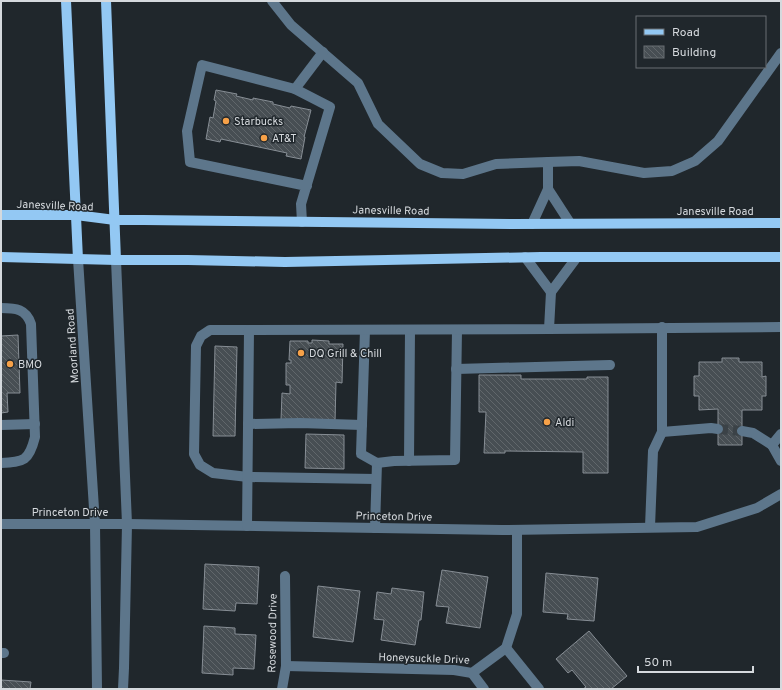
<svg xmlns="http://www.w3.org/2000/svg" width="782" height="690" font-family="Overpass,sans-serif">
  <defs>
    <pattern id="building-back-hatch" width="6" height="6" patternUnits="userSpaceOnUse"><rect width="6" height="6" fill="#474e53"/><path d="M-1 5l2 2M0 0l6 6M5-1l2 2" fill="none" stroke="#61676b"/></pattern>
  </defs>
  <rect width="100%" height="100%" fill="#20272c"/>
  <g fill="url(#building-back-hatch)" stroke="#878e95">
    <path d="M 216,90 L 237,94 L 236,96 L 253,100 L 253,98 L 273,102 L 273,104 L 290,108 L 291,106 L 311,110 L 304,137 L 305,137 L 301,159 L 286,156 L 287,153 L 221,139 L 220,142 L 206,139 L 210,117 L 213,118 L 216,101 L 214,100 Z"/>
    <path d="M 18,335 L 20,393 L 7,393 L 8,412 L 1,413 L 1,336 Z"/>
    <path d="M 312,340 L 329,341 L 329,344 L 343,344 L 342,383 L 336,382 L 335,422 L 281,420 L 282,393 L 290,394 L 290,385 L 286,385 L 286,363 L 291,363 L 291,360 L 289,360 L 290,341 L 308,341 L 308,343 L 312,343 Z"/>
    <path d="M 215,346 L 237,347 L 235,436 L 213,436 Z"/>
    <path d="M 722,358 L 739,358 L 739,362 L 762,362 L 762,377 L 766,376 L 766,396 L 762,396 L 762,410 L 742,410 L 742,445 L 718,445 L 718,409 L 699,410 L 699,396 L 694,396 L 694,376 L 699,376 L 699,362 L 722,362 Z"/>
    <path d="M 479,375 L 521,375 L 521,379 L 587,379 L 587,377 L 608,377 L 608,473 L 583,473 L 583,452 L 505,451 L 505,453 L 484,453 L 486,412 L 479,412 Z"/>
    <path d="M 306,434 L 344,435 L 344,469 L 305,468 Z"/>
    <path d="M 205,564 L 259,567 L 257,604 L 236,603 L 235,611 L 203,609 Z"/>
    <path d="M 442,570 L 488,577 L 480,628 L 446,623 L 449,607 L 436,606 Z"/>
    <path d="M 546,573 L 598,578 L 594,621 L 567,619 L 568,614 L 543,612 Z"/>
    <path d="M 318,586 L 360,591 L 353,642 L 313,637 Z"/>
    <path d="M 392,588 L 424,592 L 421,620 L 419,620 L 415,645 L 381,640 L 384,620 L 374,619 L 377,592 L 391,594 Z"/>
    <path d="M 204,626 L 235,628 L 235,634 L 256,635 L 254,669 L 233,668 L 233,675 L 202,673 Z"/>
    <path d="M 589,631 L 627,676 L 611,689 L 583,689 L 586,687 L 572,670 L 568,673 L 556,659 Z"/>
    <path d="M 1,680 L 31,682 L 30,689 L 1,689 Z"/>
  </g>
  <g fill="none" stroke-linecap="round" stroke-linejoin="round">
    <path stroke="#3b4247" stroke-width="10" stroke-dasharray="10 5" stroke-linecap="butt" d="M 718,429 L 742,431"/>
    <g stroke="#5d768b" stroke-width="10">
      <path d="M 272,1 L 291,25 L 358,83 L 378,124 L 420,164 L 442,173 L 463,174 L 496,164 L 548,162 L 548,189"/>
      <path d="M 295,89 L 323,52"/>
      <path d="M 548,162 L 579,161 L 644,173 L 672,171 L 695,161 L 718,141 L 781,53"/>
      <path d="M 302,222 L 301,204 L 330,107 L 295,89 L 202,65 L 187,131 L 190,162 L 307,186"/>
      <path d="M 532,224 L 548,189 L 570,223"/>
      <path d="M 525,257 L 551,292 L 577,257"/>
      <path d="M 78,259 L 95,524 L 97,689"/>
      <path d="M 116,260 L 127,524 L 124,668 L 123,689"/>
      <path d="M 1,308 C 16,308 26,309 31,324 L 35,437 C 29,461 24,462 1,463"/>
      <path d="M 549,329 L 781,327"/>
      <path d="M 249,330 L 210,330 L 201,336 L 196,346 L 194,454 L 200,465 L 213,473 L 248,477 L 376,479"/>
      <path d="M 365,330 L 361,454 L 377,463 L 375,528"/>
      <path d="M 456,369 L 610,365"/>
      <path d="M 248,424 L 300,423 L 362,425"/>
      <path d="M 1,425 L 35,424"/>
      <path d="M 742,431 L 753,433 L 772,445"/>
      <path d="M 662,432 L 711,428 L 718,429"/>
      <path d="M 781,434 L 772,445 L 781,461"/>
      <path d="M 409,461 L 410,330"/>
      <path d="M 377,463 L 394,461 L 455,460 L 457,330"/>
      <path d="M 1,524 L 127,524 L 502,530 L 697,527 L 757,508 L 781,494"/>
      <path d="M 247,526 L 249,330 L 549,329 L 551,292"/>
      <path d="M 650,527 L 653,451 L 662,432 L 662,327"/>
      <path d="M 506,648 L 539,689"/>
      <path d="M 1,653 L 4,653"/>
      <path d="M 286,666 L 454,670 L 472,673 L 506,648 L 517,614 L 517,530"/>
      <path d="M 472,673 L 484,689"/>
      <path d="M 282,689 L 286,666 L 285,576"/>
    </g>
    <g stroke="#93c8f3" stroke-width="10">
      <path d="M 66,1 L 78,259"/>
      <path d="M 106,1 L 116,260"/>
      <path d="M 1,215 L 76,215 L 115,220 L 144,220 L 513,224 L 781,223"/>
      <path d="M 1,257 L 116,260 L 188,260 L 285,262 L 541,257 L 781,257"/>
    </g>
  </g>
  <g fill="#f7a148" stroke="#20272c" stroke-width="1.5">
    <circle cx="226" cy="121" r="4"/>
    <circle cx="264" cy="138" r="4"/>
    <circle cx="301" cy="353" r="4"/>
    <circle cx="10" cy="364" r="4"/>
    <circle cx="547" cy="422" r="4"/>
  </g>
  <g text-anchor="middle" stroke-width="3" stroke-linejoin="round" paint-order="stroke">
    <g font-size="11" fill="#d5d9dd" stroke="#20272c" text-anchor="start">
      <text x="234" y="125">Starbucks</text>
      <text x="272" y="142">AT&amp;T</text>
      <text x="309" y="357">DQ Grill &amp; Chill</text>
      <text x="18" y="368">BMO</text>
      <text x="555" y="426">Aldi</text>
    </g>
    <g font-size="11" fill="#d5d9dd" stroke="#20272c">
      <text transform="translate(55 205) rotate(2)" y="4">Janesville Road</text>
      <text transform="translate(391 210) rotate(1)" y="4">Janesville Road</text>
      <text x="715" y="215">Janesville Road</text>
      <text transform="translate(72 346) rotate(-94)" y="4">Moorland Road</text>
      <text x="70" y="516">Princeton Drive</text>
      <text transform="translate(394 516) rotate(1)" y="4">Princeton Drive</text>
      <text transform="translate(272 633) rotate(-89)" y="4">Rosewood Drive</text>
      <text transform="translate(424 658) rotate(2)" y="4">Honeysuckle Drive</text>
    </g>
  </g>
  <rect width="782" height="690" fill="none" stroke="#d5d9dd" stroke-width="4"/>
  <rect x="636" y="16" width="130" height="52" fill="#20272c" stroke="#686e73"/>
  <rect x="644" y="29" width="20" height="6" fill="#93c8f3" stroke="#686e73"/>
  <text x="672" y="36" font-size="12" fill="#d5d9dd">Road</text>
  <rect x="644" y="46" width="20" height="12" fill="url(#building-back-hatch)" stroke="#686e73"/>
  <text x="672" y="56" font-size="12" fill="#d5d9dd">Building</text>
  <path d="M638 666v6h115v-6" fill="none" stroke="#d5d9dd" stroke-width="2"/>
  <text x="644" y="666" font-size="12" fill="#d5d9dd" stroke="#20272c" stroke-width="3" paint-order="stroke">50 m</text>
</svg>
